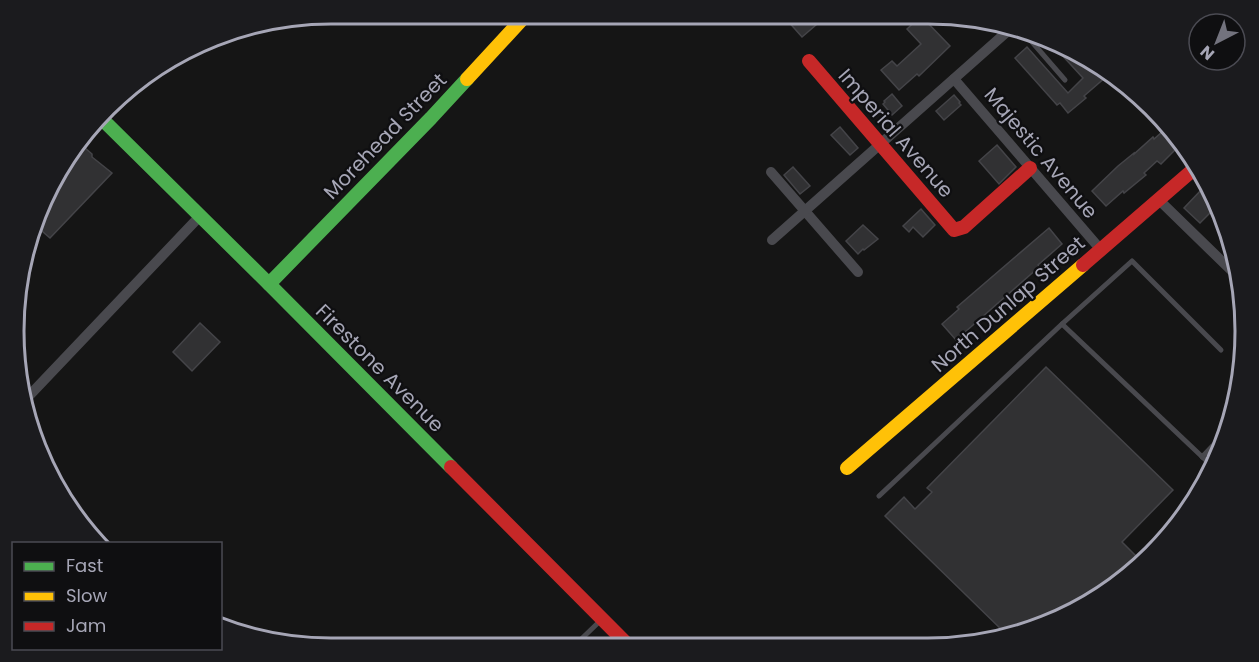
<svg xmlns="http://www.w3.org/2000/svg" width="1259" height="662" font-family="Poppins,sans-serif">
  <rect width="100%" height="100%" fill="#151515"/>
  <g fill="#313133" stroke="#444448" stroke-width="1.5">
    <path d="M 794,14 L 826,14 L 814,24 L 816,25 L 802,37 L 787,20 Z"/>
    <path d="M 921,16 L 950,46 L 919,76 L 917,74 L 899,90 L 881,70 L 892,61 L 897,66 L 921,44 L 907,29 Z"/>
    <path d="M 1049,41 L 1069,46 L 1107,76 L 1084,96 L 1086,98 L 1068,113 L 1060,103 L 1057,105 L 1015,58 L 1027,47 L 1068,93 L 1083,78 Z"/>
    <path d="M 892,94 L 902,106 L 892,115 L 883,104 L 885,102 L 884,101 Z"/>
    <path d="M 954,95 L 960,102 L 959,103 L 961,105 L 944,120 L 936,111 Z"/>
    <path d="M 1169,126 L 1180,145 L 1161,164 L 1157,161 L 1144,173 L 1146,175 L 1124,193 L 1123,191 L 1106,206 L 1092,191 L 1118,166 L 1134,153 L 1134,154 L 1153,137 L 1154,139 Z"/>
    <path d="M 840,127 L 858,148 L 850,155 L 831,135 Z"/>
    <path d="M 997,145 L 1016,167 L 999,184 L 979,161 Z"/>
    <path d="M 73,148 L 85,148 L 92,154 L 92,157 L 112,173 L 50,238 L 35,225 L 59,172 L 78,152 Z"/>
    <path d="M 793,167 L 810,186 L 800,194 L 784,175 Z"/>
    <path d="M 1204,187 L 1216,207 L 1200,223 L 1184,208 Z"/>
    <path d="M 921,209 L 935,225 L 923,237 L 913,227 L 909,232 L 903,226 Z"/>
    <path d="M 863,225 L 878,239 L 864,250 L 863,249 L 858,254 L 846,241 Z"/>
    <path d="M 1049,228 L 1062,244 L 1038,265 L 1039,267 L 956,340 L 942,324 L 959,309 L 957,307 Z"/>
    <path d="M 200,323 L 220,342 L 192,371 L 173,352 Z"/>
    <path d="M 1046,367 L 1173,490 L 1122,542 L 1142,562 L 1105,595 L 1049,624 L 1008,636 L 885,516 L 904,497 L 915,509 L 932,492 L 927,488 Z"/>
  </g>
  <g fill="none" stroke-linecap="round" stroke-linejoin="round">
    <g stroke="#49494e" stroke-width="5">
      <path d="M 1026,35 L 1065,80"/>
      <path d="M 1062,324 L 1132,261 L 1221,350"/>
      <path d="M 1202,457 L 1222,436"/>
      <path d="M 879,496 L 1062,324 L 1214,468"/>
      <path d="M 573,647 L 600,621"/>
    </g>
    <g stroke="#49494e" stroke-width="10">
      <path d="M 954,79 L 1101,250"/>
      <path d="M 771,172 L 858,272"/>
      <path d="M 1159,200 L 1235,274"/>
      <path d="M 772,240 L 1009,30"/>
      <path d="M 27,398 L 200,216"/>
    </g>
    <g stroke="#4caf50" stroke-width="14">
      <path d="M 101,118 L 269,284 L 451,467"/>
      <path d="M 269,284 L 431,118 L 467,79"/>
    </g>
    <g stroke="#ffc107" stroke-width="14">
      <path d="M 467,79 L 527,14"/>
      <path d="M 847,468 L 1083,265"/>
    </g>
    <g stroke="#c62828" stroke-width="14">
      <path d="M 809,61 L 954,230 L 964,227 L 1030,168"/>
      <path d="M 1083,265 L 1194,169"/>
      <path d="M 451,467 L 630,647"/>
    </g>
  </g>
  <g text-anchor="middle" stroke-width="4.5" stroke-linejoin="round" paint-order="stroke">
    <g font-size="20" fill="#a6a6b6" stroke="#0f0f11">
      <text transform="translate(896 133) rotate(49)" y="7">Imperial Avenue</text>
      <text transform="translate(385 136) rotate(-46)" y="7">Morehead Street</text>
      <text transform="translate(1041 153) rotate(50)" y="7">Majestic Avenue</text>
      <text transform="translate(1008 304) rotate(-41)" y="7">North Dunlap Street</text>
      <text transform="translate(380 368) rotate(45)" y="7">Firestone Avenue</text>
    </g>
  </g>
  <path d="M0 0H1259V662H0ZM331 24H928A307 307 0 0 1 1235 331V331A307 307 0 0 1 928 638H331A307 307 0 0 1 24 331V331A307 307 0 0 1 331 24Z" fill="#1b1b1e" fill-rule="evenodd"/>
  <path fill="none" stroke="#a6a6b6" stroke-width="3" d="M331 24H928A307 307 0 0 1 1235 331V331A307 307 0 0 1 928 638H331A307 307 0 0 1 24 331V331A307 307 0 0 1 331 24Z"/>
  <rect x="12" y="542" width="210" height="108" fill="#0f0f11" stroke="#4b4b53" stroke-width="1.5"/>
  <rect x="24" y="562" width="30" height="9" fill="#4caf50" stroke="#4b4b53" stroke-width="1.5"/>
  <text x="66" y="572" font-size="18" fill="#a6a6b6">Fast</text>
  <rect x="24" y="592" width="30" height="9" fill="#ffc107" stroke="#4b4b53" stroke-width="1.5"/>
  <text x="66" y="602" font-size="18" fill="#a6a6b6">Slow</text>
  <rect x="24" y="622" width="30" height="9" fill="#c62828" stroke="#4b4b53" stroke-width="1.5"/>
  <text x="66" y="632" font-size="18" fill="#a6a6b6">Jam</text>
  <g transform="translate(1217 42) rotate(222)"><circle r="28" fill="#0f0f11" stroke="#4b4b53" stroke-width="1.5"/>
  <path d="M0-4.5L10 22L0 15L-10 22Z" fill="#73737e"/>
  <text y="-9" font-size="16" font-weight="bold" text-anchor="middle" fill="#a6a6b6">N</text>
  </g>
</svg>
